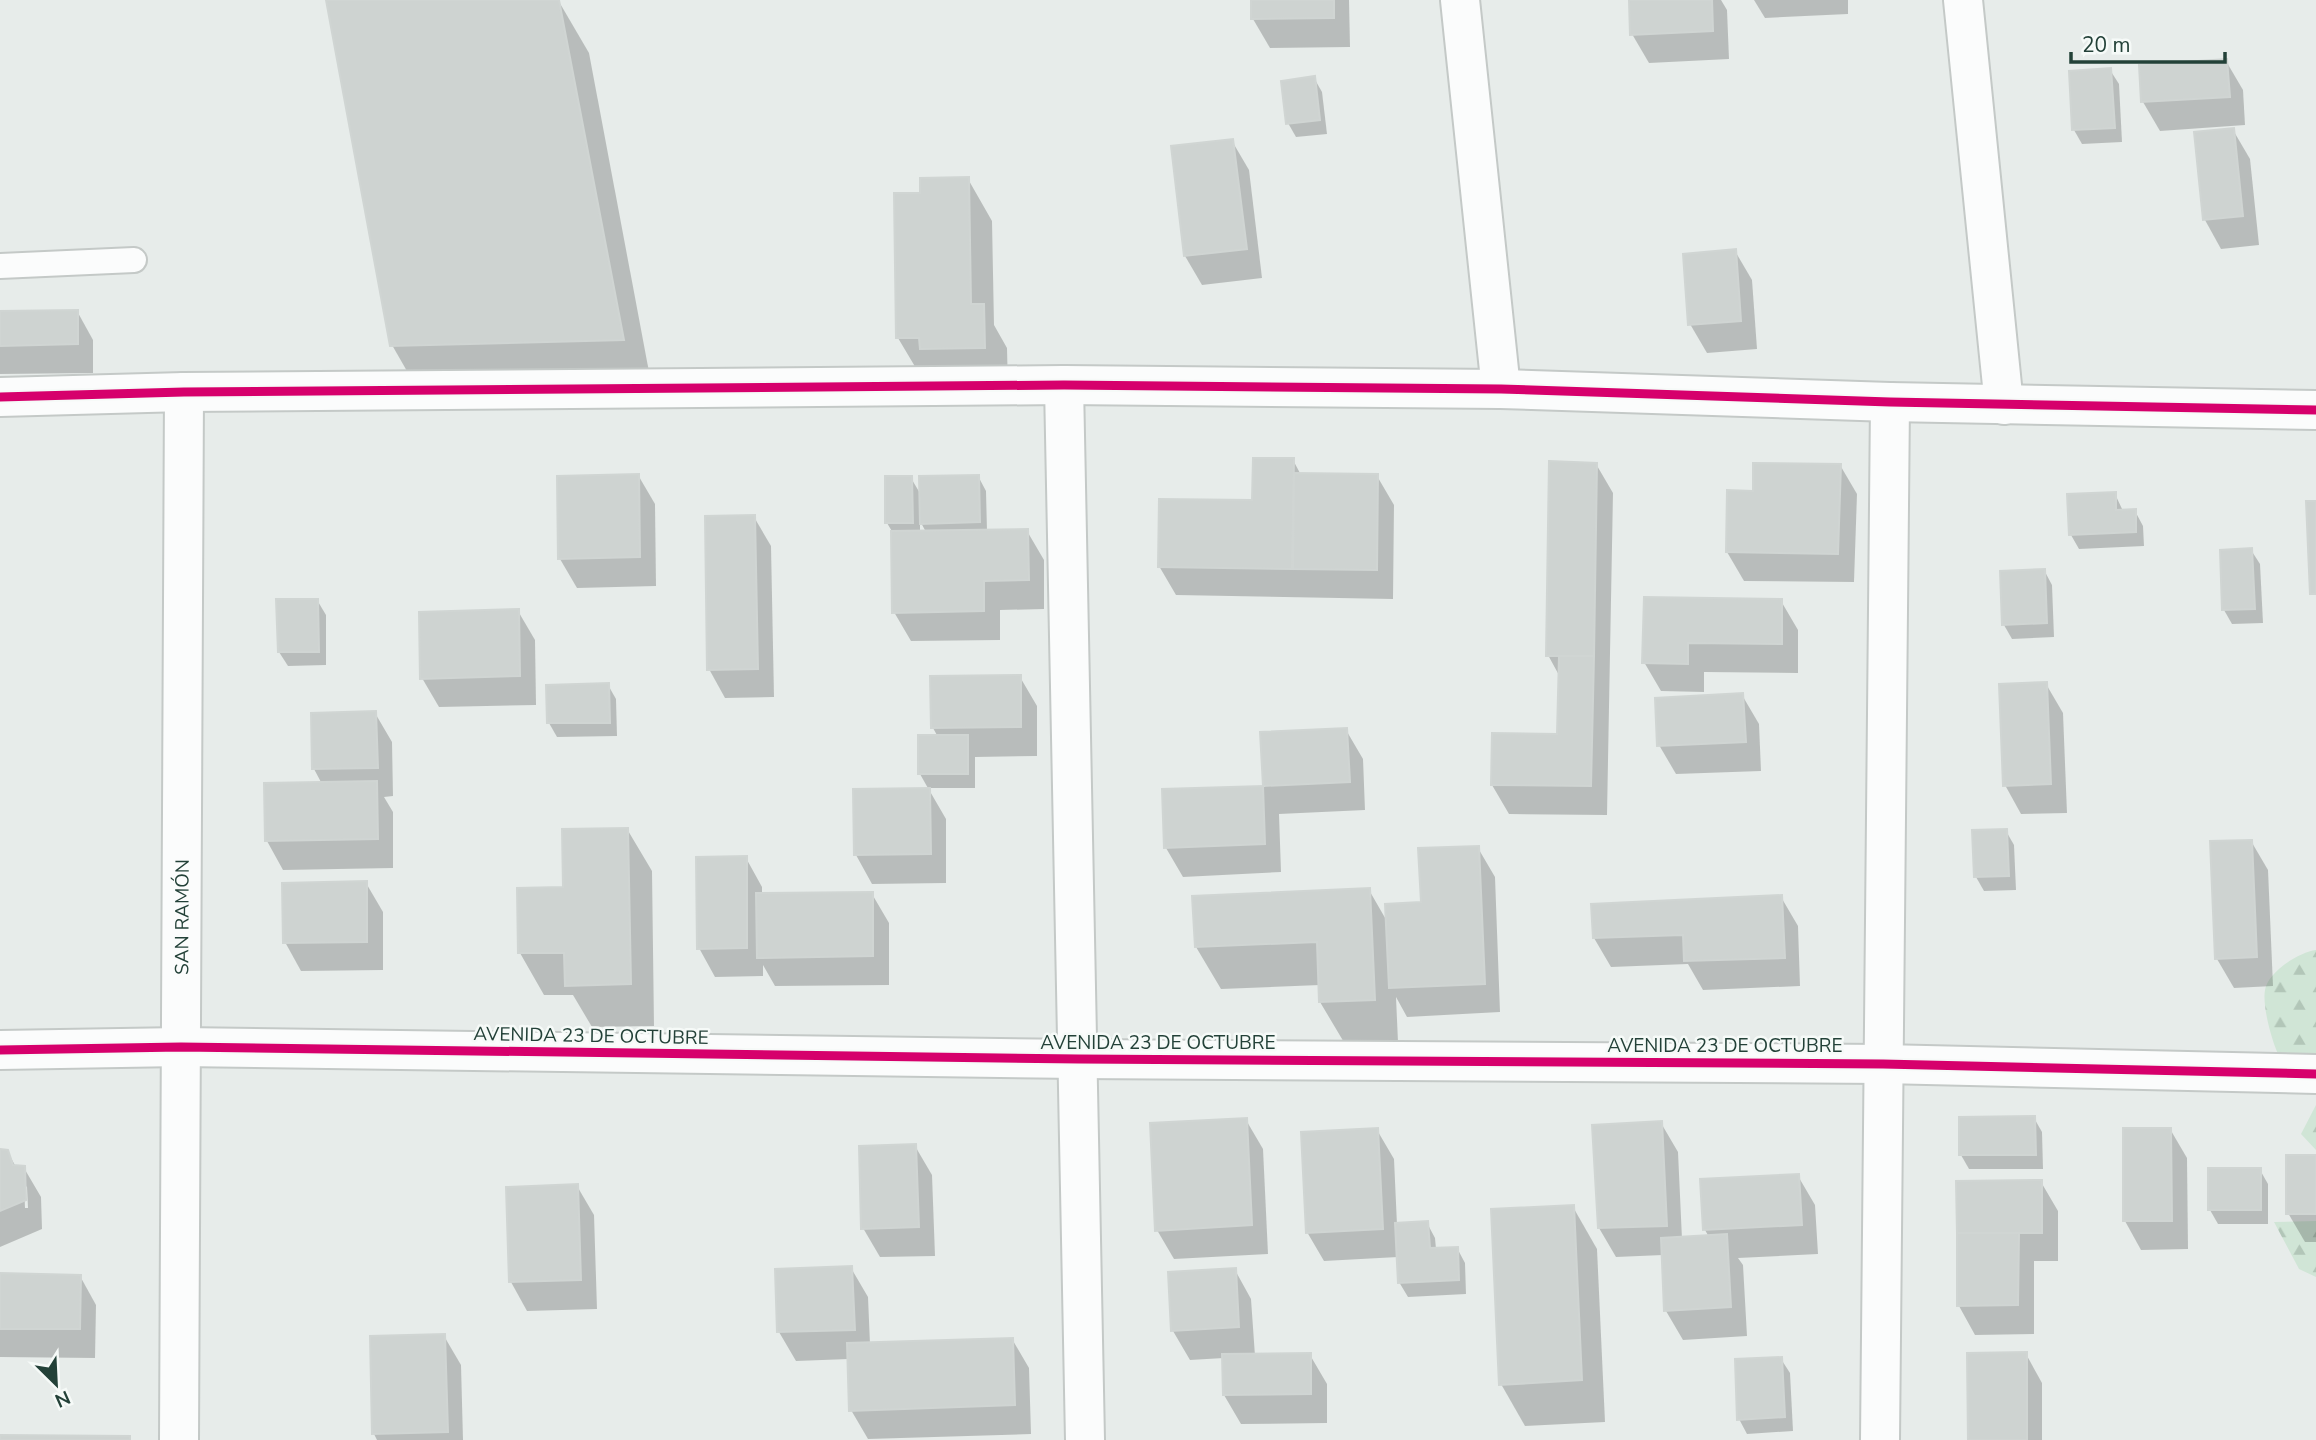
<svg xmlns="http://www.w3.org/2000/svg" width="2316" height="1440" font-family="'Nunito Sans',sans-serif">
  <defs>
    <pattern id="forest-firs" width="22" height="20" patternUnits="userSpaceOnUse" patternTransform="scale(1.75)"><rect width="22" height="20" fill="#d0e5d6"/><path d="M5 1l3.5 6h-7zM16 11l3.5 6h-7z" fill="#b2c6b8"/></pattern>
  </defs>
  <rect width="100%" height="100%" fill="#e7ecea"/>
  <g fill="url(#forest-firs)">
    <path d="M 2316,950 L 2316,1063 L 2279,1056 C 2272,1042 2262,1006 2265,990 C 2268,972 2299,952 2316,950 Z"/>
    <path d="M 2316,1105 L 2316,1150 L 2301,1134 Z"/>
    <path d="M 2316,1221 L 2316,1277 L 2299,1269 L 2274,1222 Z"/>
  </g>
  <g fill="#0003" fill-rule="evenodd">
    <path d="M 328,0 L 558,0 L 589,53 L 653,393 L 423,399 L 392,345 Z"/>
    <path d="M 1253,0 L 1349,0 L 1350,47 L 1270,48 L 1253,19 Z"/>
    <path d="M 1630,0 L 1721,0 L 1727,10 L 1729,59 L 1649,63 L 1632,34 Z"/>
    <path d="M 1754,0 L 1848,0 L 1848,14 L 1765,18 Z"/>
    <path d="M 2226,61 L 2243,90 L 2245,125 L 2160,131 L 2143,102 L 2141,67 Z"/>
    <path d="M 2110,70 L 2119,84 L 2122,142 L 2082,144 L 2074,130 Z"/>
    <path d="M 1314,78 L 1322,92 L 1327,134 L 1296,137 L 1288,123 Z"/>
    <path d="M 2233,130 L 2250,159 L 2259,245 L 2221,249 L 2205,220 Z"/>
    <path d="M 1232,141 L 1249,170 L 1262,278 L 1202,285 L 1185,256 Z"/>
    <path d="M 968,179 L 992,221 L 994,325 L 1007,348 L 1008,389 L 923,380 L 898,338 L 922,195 Z"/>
    <path d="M 1735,251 L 1752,280 L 1757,349 L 1707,353 L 1690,324 Z"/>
    <path d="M 77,311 L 93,340 L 93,373 L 0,374 L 0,313 Z"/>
    <path d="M 1293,460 L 1301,475 L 1377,476 L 1394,505 L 1393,599 L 1176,595 L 1159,566 L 1254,502 Z"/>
    <path d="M 1596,464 L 1613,493 L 1607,815 L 1509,814 L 1492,785 L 1558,735 L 1560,677 L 1548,655 Z"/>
    <path d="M 1840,465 L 1857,494 L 1854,582 L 1744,581 L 1727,552 Z"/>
    <path d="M 638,475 L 655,504 L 656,586 L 577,588 L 560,559 Z"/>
    <path d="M 978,476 L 986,491 L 987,531 L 1027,531 L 1044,560 L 1044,609 L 1000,610 L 1000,640 L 911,641 L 894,612 L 893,533 L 887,523 L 911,478 L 921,495 ZM 920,521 L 926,532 L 920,532 Z"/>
    <path d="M 2115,494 L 2123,511 L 2135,511 L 2143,526 L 2144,546 L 2079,549 L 2071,535 Z"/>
    <path d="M 754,517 L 771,546 L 774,697 L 725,698 L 709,669 Z"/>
    <path d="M 2251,550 L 2260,564 L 2263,623 L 2232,624 L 2224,610 Z"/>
    <path d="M 2044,570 L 2052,585 L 2054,637 L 2012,639 L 2004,625 Z"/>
    <path d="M 317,600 L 326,615 L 326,665 L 288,666 L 279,652 Z"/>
    <path d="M 1781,601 L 1798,630 L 1798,673 L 1704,672 L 1704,692 L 1661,691 L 1644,662 Z"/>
    <path d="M 518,611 L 535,640 L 536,705 L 439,707 L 422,678 Z"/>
    <path d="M 1020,677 L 1037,706 L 1037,756 L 975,757 L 975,788 L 928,788 L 946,819 L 946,883 L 872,884 L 856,855 L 929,790 L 920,774 L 938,737 L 933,728 Z"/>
    <path d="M 2046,684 L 2063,713 L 2067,813 L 2021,814 L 2005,785 Z"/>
    <path d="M 608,685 L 616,699 L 617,736 L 557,737 L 549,723 Z"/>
    <path d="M 1742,695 L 1759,724 L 1761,771 L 1676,774 L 1659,745 Z"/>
    <path d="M 375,713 L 392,742 L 393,796 L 384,797 L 393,812 L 393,868 L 283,870 L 267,841 L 322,784 L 314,769 Z"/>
    <path d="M 1346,730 L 1363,759 L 1365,810 L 1279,814 L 1281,872 L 1183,877 L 1166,848 L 1164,791 L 1265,787 L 1262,734 Z"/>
    <path d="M 627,829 L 652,871 L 654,1026 L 592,1027 L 573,995 L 544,995 L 520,953 L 565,888 Z"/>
    <path d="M 2006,831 L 2014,845 L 2016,890 L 1984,891 L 1976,877 Z"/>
    <path d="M 2251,841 L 2268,870 L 2273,986 L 2234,988 L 2217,959 Z"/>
    <path d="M 1478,848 L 1495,877 L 1500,1012 L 1407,1017 L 1396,997 L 1398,1042 L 1345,1044 L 1320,1002 L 1320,985 L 1221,989 L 1196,947 L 1369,890 L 1388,923 L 1423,903 Z"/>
    <path d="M 746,858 L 762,887 L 762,895 L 872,894 L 889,923 L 889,985 L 775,986 L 763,965 L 763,976 L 715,977 L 699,948 Z"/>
    <path d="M 366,883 L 383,912 L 383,970 L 301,971 L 285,942 Z"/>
    <path d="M 1781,897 L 1798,926 L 1800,986 L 1703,990 L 1688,964 L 1611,967 L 1594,938 Z"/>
    <path d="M 2034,1118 L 2042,1132 L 2043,1169 L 1969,1169 L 1961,1155 Z"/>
    <path d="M 1246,1120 L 1263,1149 L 1268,1254 L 1174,1259 L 1157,1230 Z"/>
    <path d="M 1661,1123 L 1678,1152 L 1682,1239 L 1709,1237 L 1705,1230 L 1798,1176 L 1815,1205 L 1818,1254 L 1738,1258 L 1743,1265 L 1747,1336 L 1683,1340 L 1666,1311 L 1663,1255 L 1616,1257 L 1599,1228 Z"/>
    <path d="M 2170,1129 L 2187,1158 L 2188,1249 L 2141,1250 L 2125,1221 Z"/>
    <path d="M 1377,1130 L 1394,1159 L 1397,1225 L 1427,1223 L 1435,1238 L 1436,1249 L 1457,1248 L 1465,1263 L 1466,1294 L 1408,1297 L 1399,1282 L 1398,1257 L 1324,1261 L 1307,1232 Z"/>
    <path d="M 915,1146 L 932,1175 L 935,1256 L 880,1257 L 863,1228 Z"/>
    <path d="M 0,1151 L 7,1151 L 16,1167 L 24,1168 L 41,1197 L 42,1229 L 0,1247 ZM 24,1184 L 27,1187 L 28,1208 L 25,1208 Z"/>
    <path d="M 2316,1156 L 2316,1242 L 2305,1242 L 2288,1213 Z"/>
    <path d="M 2260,1170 L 2268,1184 L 2268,1224 L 2218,1224 L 2210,1210 Z"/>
    <path d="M 2041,1182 L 2058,1211 L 2058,1261 L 2034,1261 L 2034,1334 L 1975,1335 L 1959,1306 Z"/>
    <path d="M 577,1186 L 594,1215 L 597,1309 L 527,1311 L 511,1282 Z"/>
    <path d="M 1573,1207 L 1597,1249 L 1605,1422 L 1525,1426 L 1501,1384 Z"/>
    <path d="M 851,1268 L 868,1297 L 870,1344 L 1012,1339 L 1029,1368 L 1031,1434 L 868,1439 L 851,1410 L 849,1359 L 796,1361 L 779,1332 Z"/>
    <path d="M 1235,1270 L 1251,1299 L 1255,1356 L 1310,1355 L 1327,1384 L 1327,1423 L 1241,1424 L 1224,1395 L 1224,1358 L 1190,1360 L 1173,1331 Z"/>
    <path d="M 0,1275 L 80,1276 L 96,1305 L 95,1358 L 0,1357 Z"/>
    <path d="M 444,1336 L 461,1365 L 463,1440 L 377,1440 L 374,1434 Z"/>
    <path d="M 2026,1354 L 2042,1383 L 2042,1440 L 1970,1440 Z"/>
    <path d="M 1781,1359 L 1790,1373 L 1793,1431 L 1747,1434 L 1739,1419 Z"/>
  </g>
  <g fill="#ced3d1" stroke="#d0d5d3" stroke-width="2">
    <path d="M 326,0 L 559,0 L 624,340 L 390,346 Z"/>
    <path d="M 1251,0 L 1334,0 L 1334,18 L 1251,19 Z"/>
    <path d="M 1629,0 L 1712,0 L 1713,31 L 1630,35 Z"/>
    <path d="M 2227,59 L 2230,97 L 2141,102 L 2139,65 Z"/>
    <path d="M 2111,68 L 2115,128 L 2072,130 L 2069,71 Z"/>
    <path d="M 1315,76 L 1320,120 L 1286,124 L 1281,81 Z"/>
    <path d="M 2234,128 L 2243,216 L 2203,220 L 2194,132 Z"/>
    <path d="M 1233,139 L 1247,249 L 1184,256 L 1171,146 Z"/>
    <path d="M 969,177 L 971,304 L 984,304 L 985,348 L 920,349 L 919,338 L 896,338 L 894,193 L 920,193 L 920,178 Z"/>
    <path d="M 1736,249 L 1741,321 L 1688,325 L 1683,254 Z"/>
    <path d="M 78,310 L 78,344 L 0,346 L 0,311 Z"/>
    <path d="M 1253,458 L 1294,458 L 1292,569 L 1158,567 L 1159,499 L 1252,500 Z"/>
    <path d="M 1549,461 L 1597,463 L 1594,656 L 1546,656 Z"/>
    <path d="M 1753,463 L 1841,464 L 1838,554 L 1726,552 L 1727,490 L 1753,491 Z"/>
    <path d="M 1294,473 L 1378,474 L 1377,570 L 1293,569 Z"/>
    <path d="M 639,474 L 640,557 L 558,559 L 557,476 Z"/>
    <path d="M 979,475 L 980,522 L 920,524 L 919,476 Z"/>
    <path d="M 885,476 L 912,476 L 913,523 L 885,523 Z"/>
    <path d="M 2116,492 L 2116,510 L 2136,509 L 2136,532 L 2069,535 L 2067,494 Z"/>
    <path d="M 2306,501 L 2316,501 L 2316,594 L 2310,594 Z"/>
    <path d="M 755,515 L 758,669 L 707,670 L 705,516 Z"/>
    <path d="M 1028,529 L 1029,580 L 984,581 L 984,611 L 892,613 L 891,531 Z"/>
    <path d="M 2252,548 L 2255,609 L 2222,610 L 2220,550 Z"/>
    <path d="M 2045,569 L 2047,623 L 2002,625 L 2000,571 Z"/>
    <path d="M 1644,597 L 1782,599 L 1782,644 L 1688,643 L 1688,664 L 1642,663 Z"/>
    <path d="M 276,599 L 318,599 L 319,652 L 278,652 Z"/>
    <path d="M 519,609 L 520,676 L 420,679 L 419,612 Z"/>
    <path d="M 1559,656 L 1594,656 L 1591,786 L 1491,785 L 1492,733 L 1557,734 Z"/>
    <path d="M 1021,675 L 1021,727 L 931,728 L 930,676 Z"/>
    <path d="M 2047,682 L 2051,784 L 2003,786 L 1999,684 Z"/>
    <path d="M 609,683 L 610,723 L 547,723 L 546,685 Z"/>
    <path d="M 1743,693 L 1746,742 L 1657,746 L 1655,698 Z"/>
    <path d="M 376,711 L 378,768 L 312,769 L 311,713 Z"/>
    <path d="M 1347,728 L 1350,782 L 1263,786 L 1260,732 Z"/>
    <rect x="918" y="735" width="50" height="39"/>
    <path d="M 377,781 L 378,839 L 265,841 L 264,783 Z"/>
    <path d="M 1263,786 L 1265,844 L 1164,848 L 1162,789 Z"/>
    <path d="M 930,788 L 931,854 L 854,855 L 853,789 Z"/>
    <path d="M 628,828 L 631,984 L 565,986 L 564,953 L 518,953 L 517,888 L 563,887 L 562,829 Z"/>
    <path d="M 2007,829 L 2009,876 L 1974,877 L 1972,830 Z"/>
    <path d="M 2252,840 L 2257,957 L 2215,959 L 2210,841 Z"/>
    <path d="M 1479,846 L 1485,984 L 1389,988 L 1385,904 L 1421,902 L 1418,848 Z"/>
    <path d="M 747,856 L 747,948 L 697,949 L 696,857 Z"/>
    <path d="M 367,881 L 367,942 L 283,943 L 282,883 Z"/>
    <path d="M 1370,888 L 1375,1000 L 1319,1002 L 1317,942 L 1195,947 L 1192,896 Z"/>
    <path d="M 873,892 L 873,956 L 757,958 L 756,893 Z"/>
    <path d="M 1782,895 L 1785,958 L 1684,961 L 1683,935 L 1593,938 L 1591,904 Z"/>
    <path d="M 2035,1116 L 2036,1155 L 1959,1155 L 1959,1117 Z"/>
    <path d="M 1247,1118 L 1252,1225 L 1155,1231 L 1150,1123 Z"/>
    <path d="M 1662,1121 L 1667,1226 L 1598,1228 L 1592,1125 Z"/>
    <path d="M 1378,1128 L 1383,1229 L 1306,1233 L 1301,1132 Z"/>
    <path d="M 2123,1128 L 2171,1128 L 2172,1221 L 2123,1221 Z"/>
    <path d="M 916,1144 L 919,1227 L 861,1229 L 859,1146 Z"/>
    <path d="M 0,1149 L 8,1150 L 13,1165 L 25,1166 L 26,1200 L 0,1211 Z"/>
    <rect x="2286" y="1155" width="30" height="59"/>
    <rect x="2208" y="1168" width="53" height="42"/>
    <path d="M 1799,1174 L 1802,1225 L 1703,1230 L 1700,1179 Z"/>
    <path d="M 2042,1180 L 2042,1233 L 1957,1233 L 1956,1181 Z"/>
    <path d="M 578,1184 L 581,1280 L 509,1282 L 506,1187 Z"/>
    <path d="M 1574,1205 L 1582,1380 L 1499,1385 L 1491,1209 Z"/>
    <path d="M 1428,1221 L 1430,1248 L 1458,1247 L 1459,1280 L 1398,1283 L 1395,1223 Z"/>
    <path d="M 1957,1233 L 2019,1233 L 2018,1305 L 1957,1306 Z"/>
    <path d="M 1727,1234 L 1731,1307 L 1664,1311 L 1661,1238 Z"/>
    <path d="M 852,1266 L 855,1330 L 777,1332 L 775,1269 Z"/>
    <path d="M 1236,1268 L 1239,1327 L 1171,1331 L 1168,1272 Z"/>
    <path d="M 0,1273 L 81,1275 L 80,1329 L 0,1329 Z"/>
    <path d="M 445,1334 L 448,1432 L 372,1434 L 370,1336 Z"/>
    <path d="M 1013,1338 L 1015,1405 L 849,1411 L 847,1343 Z"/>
    <path d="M 2027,1352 L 2027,1440 L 1968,1440 L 1967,1353 Z"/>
    <path d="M 1311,1353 L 1311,1394 L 1223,1395 L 1222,1354 Z"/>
    <path d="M 1782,1357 L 1785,1417 L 1737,1420 L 1735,1359 Z"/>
    <path d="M 0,1435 L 130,1436 L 130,1440 L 0,1440 Z"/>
  </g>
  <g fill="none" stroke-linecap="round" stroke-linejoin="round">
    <defs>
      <path id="service" d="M 0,266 L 134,260"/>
      <g id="minor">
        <path d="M 1460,0 L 1501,389"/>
        <path d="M 1963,0 L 2004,405"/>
        <path d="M 1064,385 L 1085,1440"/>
        <path d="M 0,397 L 184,392 L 1064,385 L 1501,389 L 1890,402 L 2316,410"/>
        <path d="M 0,1050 L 181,1047 L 1079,1059 L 1883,1064 L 2316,1074"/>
        <path id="s1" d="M 179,1440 L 184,392"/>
        <path d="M 1880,1440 L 1890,402"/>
      </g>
    </defs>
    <use href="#service" stroke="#c4c9c7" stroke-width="28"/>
    <use href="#minor" stroke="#c4c9c7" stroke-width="42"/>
    <use href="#service" stroke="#fbfcfc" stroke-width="24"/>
    <use href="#minor" stroke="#fbfcfc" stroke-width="38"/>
    <defs>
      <g id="cycleway">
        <path d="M 0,397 L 184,392 L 1064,385 L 1501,389 L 1890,402 L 2316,410"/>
        <path d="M 0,1050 L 181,1047 L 1079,1059 L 1883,1064 L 2316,1074"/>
      </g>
    </defs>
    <use href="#cycleway" stroke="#f6faf8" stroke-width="13"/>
    <use href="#cycleway" stroke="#d6006c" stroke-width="9"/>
  </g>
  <g text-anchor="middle" stroke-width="5" stroke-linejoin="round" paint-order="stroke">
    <g font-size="19" fill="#234138" stroke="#f6faf8">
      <text dy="7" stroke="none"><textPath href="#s1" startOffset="523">SAN RAMÓN</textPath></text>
      <text transform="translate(591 1035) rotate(1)" y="7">AVENIDA 23 DE OCTUBRE</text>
      <text x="1158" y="1049">AVENIDA 23 DE OCTUBRE</text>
      <text x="1725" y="1052">AVENIDA 23 DE OCTUBRE</text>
    </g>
  </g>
  <g transform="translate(56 1384) rotate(156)" stroke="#f6faf8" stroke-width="5" paint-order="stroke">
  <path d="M0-5L12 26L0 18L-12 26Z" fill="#234138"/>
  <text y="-10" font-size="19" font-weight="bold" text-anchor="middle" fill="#234138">N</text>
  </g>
  <path d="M2071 52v10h154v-10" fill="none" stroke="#234138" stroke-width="3.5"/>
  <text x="2082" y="52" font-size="21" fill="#234138" stroke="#f6faf8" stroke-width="5" paint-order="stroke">20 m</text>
</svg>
